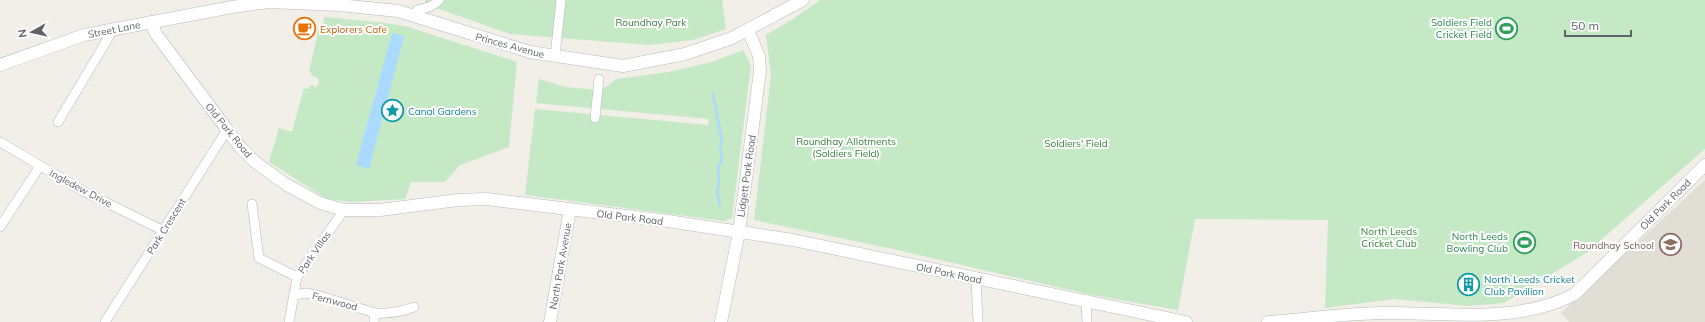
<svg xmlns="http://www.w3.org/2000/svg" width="1705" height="322" font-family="Mulish,sans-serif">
  <rect width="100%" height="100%" fill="#f1efe8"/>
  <path fill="#e1ded6" d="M 1705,180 L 1705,322 L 1569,322 L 1561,313 Z"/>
  <g fill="#c5e8c5">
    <path d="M 425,0 L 722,0 L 726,29 L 693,40 L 648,45 L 510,34 L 425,4 Z"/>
    <path d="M 820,0 L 1705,0 L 1705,149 L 1586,253 L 1504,303 L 1468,306 L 1394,299 L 1325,308 L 1328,220 L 1195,219 L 1178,310 L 1092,295 L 893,249 L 754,220 L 771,75 L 766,35 L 793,19 Z"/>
    <path d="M 324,17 L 377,22 L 405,26 L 517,62 L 509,147 L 460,165 L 445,182 L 411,182 L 405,199 L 352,202 L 327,199 L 269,162 L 279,128 L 292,132 L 304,88 L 307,89 L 312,85 L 316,87 L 319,83 L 318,78 L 311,75 L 311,72 L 309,72 L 319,27 L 323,27 Z"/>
    <path d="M 743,50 L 751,65 L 732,218 L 725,221 L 525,195 L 535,109 L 708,125 L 709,119 L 536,103 L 539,79 L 565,87 L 600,90 L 609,85 L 616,79 L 669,72 L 712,62 Z"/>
  </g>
  <path fill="#aadaff" d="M 392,33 L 404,36 L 369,169 L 356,165 Z"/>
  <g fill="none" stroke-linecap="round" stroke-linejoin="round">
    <path stroke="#aadaff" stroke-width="2.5" d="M 713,94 L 722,142 L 720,145 L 722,159 L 718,168 L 719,182 L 717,192 L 720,206"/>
    <defs>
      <g id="street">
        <path d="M 417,10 C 425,8 433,7 439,0"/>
        <path d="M 555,56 L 561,0"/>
        <path d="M 595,118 L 599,79"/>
        <path d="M 58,122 L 113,30"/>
        <path d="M 0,142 L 83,191 L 164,231"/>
        <path d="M 252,204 L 259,258 L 297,277"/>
        <path d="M 0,227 L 40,166"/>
        <path d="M 976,279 L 978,322"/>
        <path d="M 294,295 L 306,293 L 320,296 L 375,313 L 374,322"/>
        <path d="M 1086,300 L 1087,322"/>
        <path d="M 375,313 C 390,314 401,312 414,307"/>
        <path d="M 105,322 L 227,130"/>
        <path d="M 289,322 L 297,277 L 344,210"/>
      </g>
      <g id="secondary">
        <path d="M 151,22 L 156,34 L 240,147 L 255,162 L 287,185 L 320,203 L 344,210 L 380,210 L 458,200 L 486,199 L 668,221 L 793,240 L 1186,322"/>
        <path d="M 0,65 L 84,35 L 232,7 L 269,2 L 339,5 L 398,11 L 530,52 L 623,66 L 685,54 L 732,38 L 803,0"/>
        <path d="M 550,322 L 570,209"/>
        <path d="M 721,322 L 739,232 L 760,71 L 759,56 L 748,30"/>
        <path d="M 1268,322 C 1310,319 1352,312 1395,313 C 1454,314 1523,322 1575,294 L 1705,165"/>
      </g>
    </defs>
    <use href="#street" stroke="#b5b8bc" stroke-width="10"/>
    <use href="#secondary" stroke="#b6babf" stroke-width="13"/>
    <use href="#street" stroke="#fff" stroke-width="9"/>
    <use href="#secondary" stroke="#fff" stroke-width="12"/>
  </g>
  <defs>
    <symbol id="stadium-ring" viewBox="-11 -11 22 22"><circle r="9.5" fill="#fff" stroke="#2e9e5b" stroke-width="1.5"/><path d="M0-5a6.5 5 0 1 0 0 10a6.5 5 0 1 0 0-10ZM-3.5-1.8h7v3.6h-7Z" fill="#2e9e5b"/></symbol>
    <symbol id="cafe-ring" viewBox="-11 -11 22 22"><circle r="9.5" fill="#fff" stroke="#e8710a" stroke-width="1.5"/><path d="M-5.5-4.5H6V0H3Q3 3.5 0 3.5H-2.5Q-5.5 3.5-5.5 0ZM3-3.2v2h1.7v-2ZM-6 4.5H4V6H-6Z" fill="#e8710a"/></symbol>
    <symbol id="sight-ring" viewBox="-11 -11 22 22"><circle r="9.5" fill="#fff" stroke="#0f9aa8" stroke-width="1.5"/><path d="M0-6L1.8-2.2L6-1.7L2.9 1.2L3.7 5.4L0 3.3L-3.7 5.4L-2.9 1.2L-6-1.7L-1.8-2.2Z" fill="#0f9aa8"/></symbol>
    <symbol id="school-ring" viewBox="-11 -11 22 22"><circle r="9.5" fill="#fff" stroke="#8d6e63" stroke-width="1.5"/><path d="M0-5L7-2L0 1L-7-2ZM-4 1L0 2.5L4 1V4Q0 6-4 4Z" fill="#8d6e63"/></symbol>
    <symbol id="building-ring" viewBox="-11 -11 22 22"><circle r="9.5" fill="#fff" stroke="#0f9aa8" stroke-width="1.5"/><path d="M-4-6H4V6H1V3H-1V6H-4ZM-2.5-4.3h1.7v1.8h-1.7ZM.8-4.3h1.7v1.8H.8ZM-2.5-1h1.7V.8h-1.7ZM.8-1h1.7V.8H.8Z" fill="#0f9aa8"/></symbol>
  </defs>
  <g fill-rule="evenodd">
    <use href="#stadium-ring" x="1494" y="16" width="25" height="25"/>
    <use href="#cafe-ring" x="292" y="16" width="25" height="25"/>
    <use href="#sight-ring" x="380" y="98" width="25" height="25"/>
    <use href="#stadium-ring" x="1512" y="230" width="25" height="25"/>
    <use href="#school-ring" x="1658" y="232" width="25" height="25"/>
    <use href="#building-ring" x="1456" y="272" width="25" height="25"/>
  </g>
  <g text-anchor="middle" stroke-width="4" stroke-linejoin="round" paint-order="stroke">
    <g font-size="10" fill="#348238" stroke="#fff">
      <text x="651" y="26">Roundhay Park</text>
      <text x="846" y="145">Roundhay Allotments<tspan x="846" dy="12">(Soldiers Field)</tspan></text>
      <text x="1076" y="147">Soldiers' Field</text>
      <text x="1389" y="235">North Leeds<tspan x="1389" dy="12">Cricket Club</tspan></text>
    </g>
    <g font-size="10" fill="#27864d" stroke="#fff" text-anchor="end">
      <text x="1492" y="26">Soldiers Field<tspan x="1492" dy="12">Cricket Field</tspan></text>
      <text x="1508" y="240">North Leeds<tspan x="1508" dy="12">Bowling Club</tspan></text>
    </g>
    <g font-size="10" fill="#5f6368" stroke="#fff">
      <text transform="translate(114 29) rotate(-11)" y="4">Street Lane</text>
      <text transform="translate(510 45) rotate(15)" y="4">Princes Avenue</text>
      <text transform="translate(229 130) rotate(51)" y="4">Old Park Road</text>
      <text transform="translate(746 176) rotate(-82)" y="4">Lidgett Park Road</text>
      <text transform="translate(81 188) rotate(28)" y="4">Ingledew Drive</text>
      <text transform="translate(1665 204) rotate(-45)" y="4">Old Park Road</text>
      <text transform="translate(630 217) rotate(7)" y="4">Old Park Road</text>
      <text transform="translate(166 226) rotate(-58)" y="4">Park Crescent</text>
      <text transform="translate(314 252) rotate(-55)" y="4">Park Villas</text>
      <text transform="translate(560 266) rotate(-80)" y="4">North Park Avenue</text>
      <text transform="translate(949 273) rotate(12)" y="4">Old Park Road</text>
      <text transform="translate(335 301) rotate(15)" y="4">Fernwood</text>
    </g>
    <g font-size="10" fill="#c56008" stroke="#fff" text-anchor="start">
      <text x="320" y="33">Explorers Cafe</text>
    </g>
    <g font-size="10" fill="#0d838f" stroke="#fff" text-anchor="start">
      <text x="408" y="115">Canal Gardens</text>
      <text x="1484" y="283">North Leeds Cricket<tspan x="1484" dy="12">Club Pavilion</tspan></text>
    </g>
    <g font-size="10" fill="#785e54" stroke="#fff" text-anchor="end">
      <text x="1654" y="249">Roundhay School</text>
    </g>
  </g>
  <g transform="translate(32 32) rotate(262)" stroke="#ffffff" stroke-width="3" paint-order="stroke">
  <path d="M0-3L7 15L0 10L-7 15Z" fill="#5f6368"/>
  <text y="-6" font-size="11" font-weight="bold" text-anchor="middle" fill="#5f6368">N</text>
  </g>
  <path d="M1565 30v6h66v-6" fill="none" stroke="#5f6368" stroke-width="2"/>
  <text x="1571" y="30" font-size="12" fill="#5f6368" stroke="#ffffff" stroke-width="3" paint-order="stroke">50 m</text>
</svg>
